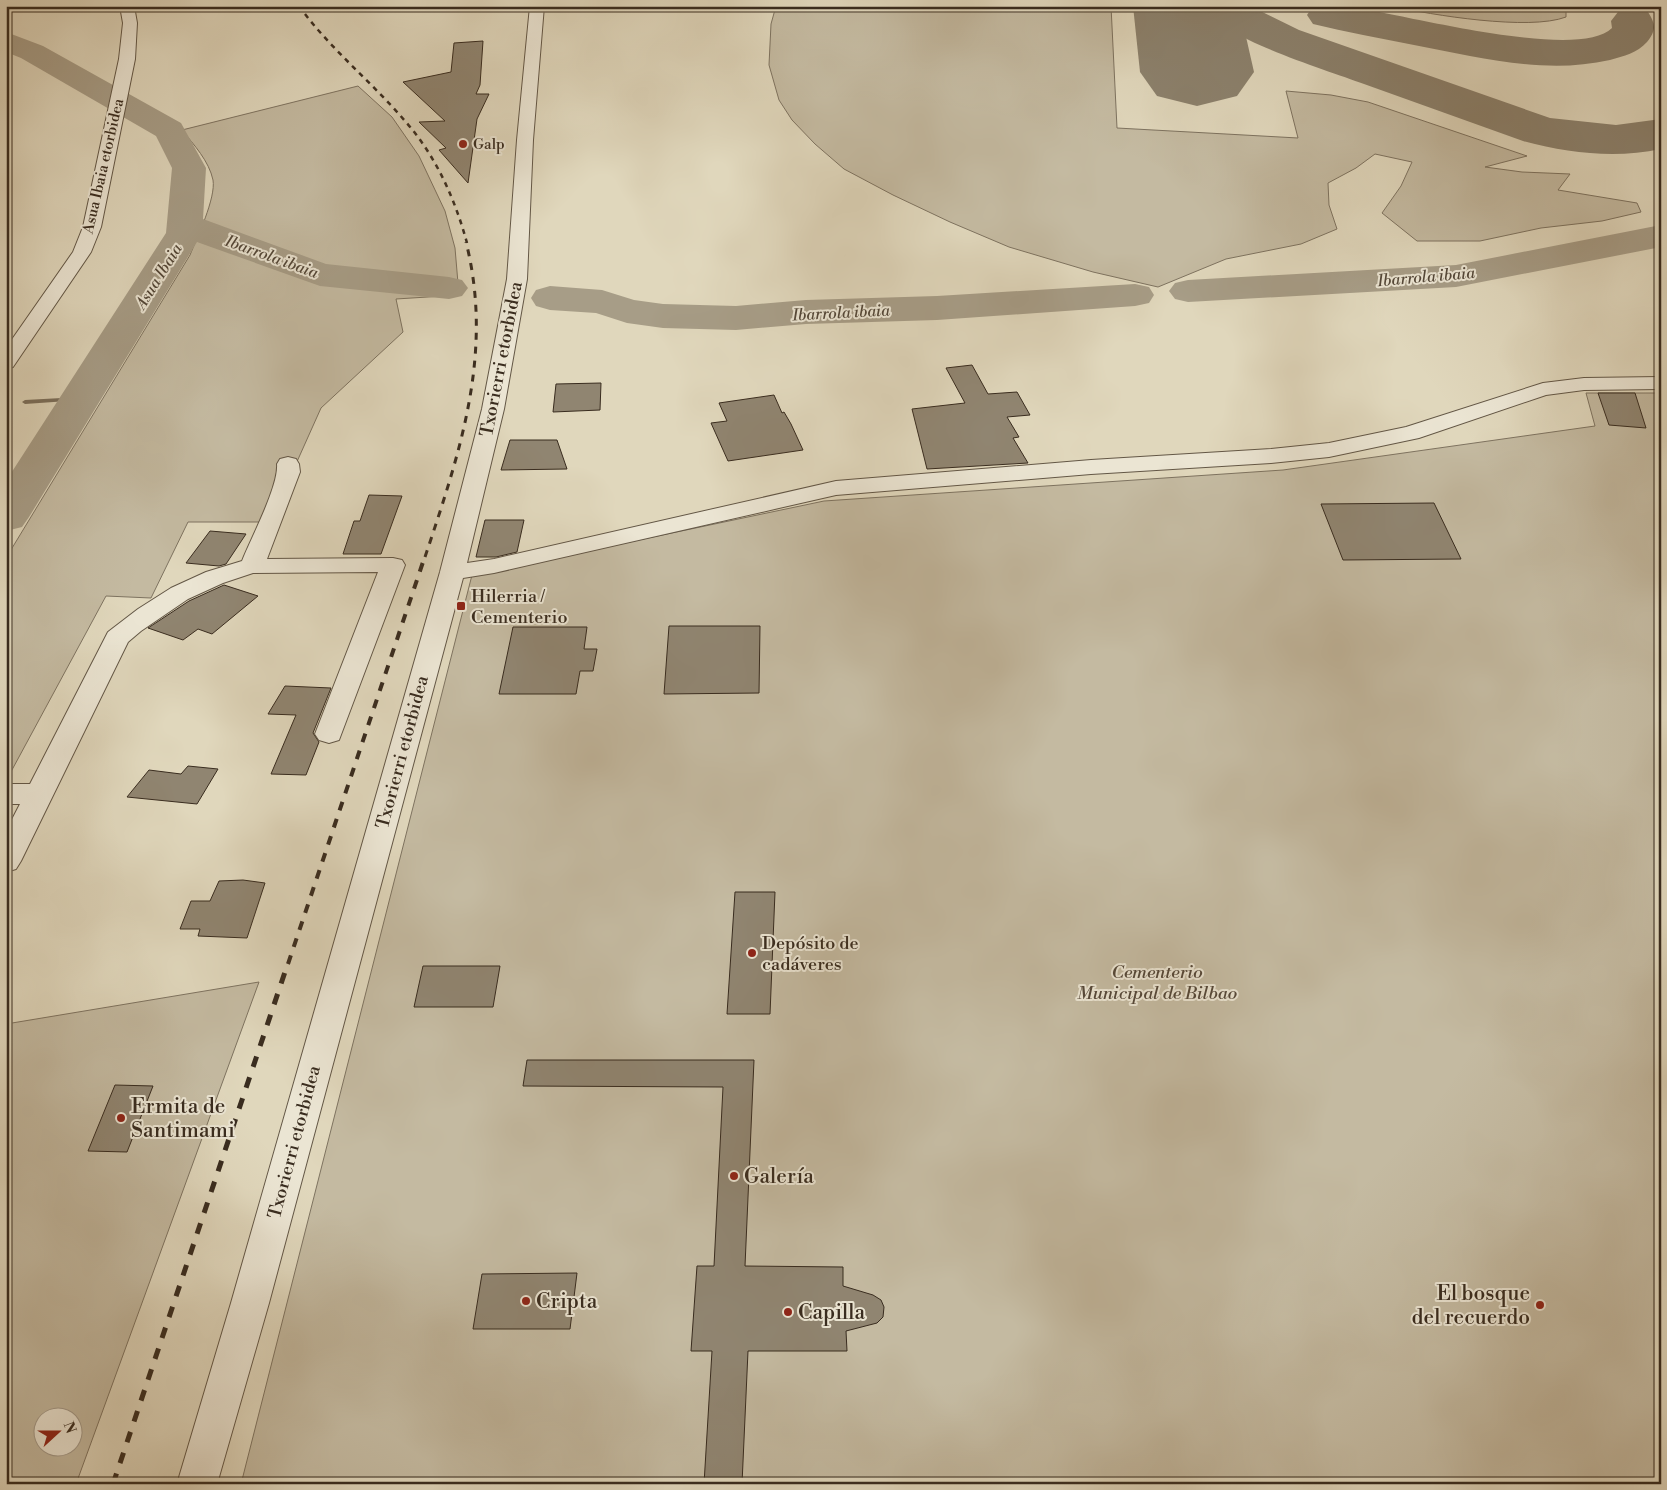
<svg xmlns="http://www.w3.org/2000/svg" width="1667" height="1490" font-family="'Libre Bodoni',serif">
  <rect width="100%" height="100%" fill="#e0d7bc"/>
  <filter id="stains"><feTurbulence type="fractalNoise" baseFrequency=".004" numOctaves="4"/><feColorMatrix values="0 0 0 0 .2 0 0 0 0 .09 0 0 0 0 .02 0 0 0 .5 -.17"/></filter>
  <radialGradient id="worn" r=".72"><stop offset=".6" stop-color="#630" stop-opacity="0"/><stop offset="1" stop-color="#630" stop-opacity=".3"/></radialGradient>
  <g fill="#c4baa1" stroke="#7e7360" fill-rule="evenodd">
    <path d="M 776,6 L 1111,6 L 1117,128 L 1298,138 L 1286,91 L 1331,95 L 1368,102 L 1527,156 L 1485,167 L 1522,172 L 1570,174 L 1558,190 L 1637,203 L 1641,212 L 1602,221 L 1541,228 L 1480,241 L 1417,241 L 1382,213 L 1401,186 L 1412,162 L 1375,154 L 1356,168 L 1328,183 L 1329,205 L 1337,229 L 1301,244 L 1226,259 L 1158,287 L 1093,272 L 1009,247 L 950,222 L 893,195 L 844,169 L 815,144 L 792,120 L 779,100 L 769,65 L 771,24 Z"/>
    <path d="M 1391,6 L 1566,6 L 1566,17 C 1529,31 1432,15 1391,6 Z"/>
    <path d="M 358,86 L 392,117 L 419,156 L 445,211 L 455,248 L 459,295 L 396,299 L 403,332 L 321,408 L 270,522 L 188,522 L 151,598 L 106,596 L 6,781 L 6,558 L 190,255 C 197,238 216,198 213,180 C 209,161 194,145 182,130 Z"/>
    <path d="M 1586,393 L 1661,393 L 1661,1484 L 241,1484 L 472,575 L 824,501 L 1283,470 L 1595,426 Z"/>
    <path d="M 259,982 L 76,1484 L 6,1484 L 6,1024 ZM 42,1418 L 72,1418 L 72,1448 L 42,1448 Z"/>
  </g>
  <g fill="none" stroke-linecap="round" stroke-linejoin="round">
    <path fill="#7b705d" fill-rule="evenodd" d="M 80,397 L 82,398 L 82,400 L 25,404 L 22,402 L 25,400 Z"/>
    <g fill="#a79d87" fill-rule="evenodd">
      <path d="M 6,32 L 43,46 L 181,123 L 206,168 L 203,219 L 326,264 L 449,277 L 462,280 L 468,288 L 462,296 L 449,299 L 320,286 L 197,242 L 29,517 L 22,527 L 6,531 L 6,481 L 166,233 L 172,168 L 156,136 L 21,58 L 6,52 Z"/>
      <path d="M 1661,225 L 1661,247 L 1456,287 L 1188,302 L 1175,299 L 1169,291 L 1175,283 L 1188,280 L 1456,265 Z"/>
      <path d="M 1135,284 L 1149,287 L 1154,295 L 1149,303 L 1135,306 L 937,320 L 806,324 L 736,330 L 663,328 L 627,323 L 596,313 L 550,310 L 536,306 L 531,298 L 536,290 L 550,286 L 602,290 L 634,300 L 663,304 L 736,306 L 806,300 L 937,296 Z"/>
    </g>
    <g fill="#8c826e" fill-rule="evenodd">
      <path d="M 1200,6 L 1250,6 L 1299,30 L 1550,118 L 1616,125 L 1661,119 L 1661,149 C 1615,159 1568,153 1523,141 C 1470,122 1417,103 1364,84 C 1324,69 1223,39 1200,6 Z"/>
      <path d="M 1313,6 C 1325,6 1338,5 1351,7 C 1399,13 1578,62 1612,28 L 1611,21 L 1618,12 L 1633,8 L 1648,12 C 1656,24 1656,31 1647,42 C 1637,53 1624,56 1610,60 C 1544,75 1479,57 1414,45 C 1380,38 1346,32 1313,24 L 1307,15 Z"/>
    </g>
    <path fill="#8c826e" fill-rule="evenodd" d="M 1133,6 L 1239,6 L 1254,72 L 1237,96 L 1197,106 L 1157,96 L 1140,72 Z"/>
  </g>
  <g fill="#908571" stroke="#392c1f">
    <path d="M 483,41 L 480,85 L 476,94 L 489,94 L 477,119 L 468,183 L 439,150 L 446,148 L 419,122 L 445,121 L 403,82 L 451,72 L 454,43 Z"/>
    <path d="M 972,365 L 988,394 L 1017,392 L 1030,415 L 1007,417 L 1019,437 L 1013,438 L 1028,463 L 927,469 L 912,409 L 965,403 L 946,368 Z"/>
    <path d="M 601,383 L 600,410 L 553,412 L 556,384 Z"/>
    <path d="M 1598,393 L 1635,393 L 1646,428 L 1609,425 Z"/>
    <path d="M 774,395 L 782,413 L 784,412 L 791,424 L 803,450 L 728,461 L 711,423 L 727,421 L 719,403 Z"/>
    <path d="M 510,440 L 557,440 L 567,469 L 501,470 Z"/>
    <path d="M 369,495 L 402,496 L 381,554 L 343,554 L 354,521 L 360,521 Z"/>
    <path d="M 1434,503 L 1461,559 L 1343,560 L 1321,504 Z"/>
    <path d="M 485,520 L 524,520 L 517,552 L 496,557 L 476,557 Z"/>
    <path d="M 210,531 L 246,534 L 226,564 L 219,566 L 186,563 Z"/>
    <path d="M 224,585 L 258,596 L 212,634 L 198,629 L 183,640 L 148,628 L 189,601 Z"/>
    <path d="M 669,626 L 760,626 L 759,693 L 664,694 Z"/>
    <path d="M 513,627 L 587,627 L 584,649 L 597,649 L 593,671 L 580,671 L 576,694 L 499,694 Z"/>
    <path d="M 285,686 L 331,688 L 313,733 L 319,742 L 306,775 L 271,774 L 296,715 L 268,714 Z"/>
    <path d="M 188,766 L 218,769 L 197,804 L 127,797 L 149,770 L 181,774 Z"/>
    <path d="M 243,880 L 265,883 L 247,938 L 198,936 L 200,929 L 180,929 L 191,901 L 210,901 L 219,881 Z"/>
    <path d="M 735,892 L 775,892 L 770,1014 L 727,1014 Z"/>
    <path d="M 423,966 L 500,966 L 493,1007 L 414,1007 Z"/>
    <path d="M 527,1060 L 754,1060 L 745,1266 L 843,1267 L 843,1286 L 873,1295 L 881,1300 L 884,1307 L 883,1317 L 877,1323 L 846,1331 L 847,1351 L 748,1351 L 742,1484 L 704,1484 L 712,1351 L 691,1351 L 697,1266 L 714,1266 L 723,1087 L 523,1086 Z"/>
    <path d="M 115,1085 L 153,1086 L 127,1152 L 88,1151 Z"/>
    <path d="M 577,1273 L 570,1329 L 473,1329 L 482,1274 Z"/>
  </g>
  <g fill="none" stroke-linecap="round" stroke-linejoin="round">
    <defs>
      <g id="minor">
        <path d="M 120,6 L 134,6 L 137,23 L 135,59 L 101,227 L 91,252 L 13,367 L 6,369 L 6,348 L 73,252 L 83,227 L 119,59 L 123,23 Z"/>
        <path d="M 530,6 L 544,6 L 533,140 L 527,279 L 504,409 L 467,563 L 494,559 L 836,481 L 1091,460 L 1271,449 L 1329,443 L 1406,427 L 1543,383 L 1584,378 L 1661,377 L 1661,389 L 1584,390 L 1546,395 L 1419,438 L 1329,457 L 1271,463 L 1091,474 L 836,495 L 494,573 L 463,578 L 269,1303 L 217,1484 L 177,1484 L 231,1303 L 440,572 L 482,409 L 507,279 L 517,140 Z"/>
        <path d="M 288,457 L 296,459 L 299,464 L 300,472 L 267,559 L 393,558 L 402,560 L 405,565 L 339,740 L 329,743 L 319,740 L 315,734 L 378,572 L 253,573 L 223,583 L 188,599 L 141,631 L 128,642 L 21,861 L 16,869 L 6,872 L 6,831 L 20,804 L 6,804 L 6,784 L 30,784 L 108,632 L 138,609 L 171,588 L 206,572 L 242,561 C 251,538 279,486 277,464 L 280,459 Z"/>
      </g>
    </defs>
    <use href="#minor" stroke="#635746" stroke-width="2"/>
    <use href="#minor" fill="#ebe5d3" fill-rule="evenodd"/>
    <path stroke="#392c1f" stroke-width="2.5" stroke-dasharray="5 5" stroke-linecap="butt" d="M 299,6 C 330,49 371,81 405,121 C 436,156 455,199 467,243"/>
    <path stroke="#392c1f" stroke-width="3" stroke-dasharray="7 7" stroke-linecap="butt" d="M 425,557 C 460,452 494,353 466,242"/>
    <path stroke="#392c1f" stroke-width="4" stroke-dasharray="9 9" stroke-linecap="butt" d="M 288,964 L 425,556"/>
    <path stroke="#392c1f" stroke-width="5" stroke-dasharray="11 11" stroke-linecap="butt" d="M 113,1484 L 288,963"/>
  </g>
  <g fill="#8f2418" stroke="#ebe5d3" stroke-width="2">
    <circle cx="463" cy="144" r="5"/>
    <rect x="456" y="601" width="10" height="10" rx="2.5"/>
    <circle cx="752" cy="953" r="5"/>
    <circle cx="121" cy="1118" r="5"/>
    <circle cx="734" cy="1176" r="5"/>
    <circle cx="526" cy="1301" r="5"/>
    <circle cx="1540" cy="1305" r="5"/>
    <circle cx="788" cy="1312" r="5"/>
  </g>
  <g text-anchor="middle" stroke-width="4" stroke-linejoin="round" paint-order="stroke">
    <g font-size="15" fill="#392c1f" stroke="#ebe5d3" text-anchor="start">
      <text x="473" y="149">Galp</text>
    </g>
    <g font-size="15" fill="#392c1f" stroke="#ebe5d3">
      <text transform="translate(103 166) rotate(-77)" y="5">Asua Ibaia etorbidea</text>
    </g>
    <g font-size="16" font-style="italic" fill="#544839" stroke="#ebe5d3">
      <text transform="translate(272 256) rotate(20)" y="6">Ibarrola ibaia</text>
      <text transform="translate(158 276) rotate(-58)" y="6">Asua Ibaia</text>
      <text transform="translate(1426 276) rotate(-5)" y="6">Ibarrola ibaia</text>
      <text transform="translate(841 312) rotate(-3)" y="6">Ibarrola ibaia</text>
    </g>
    <g font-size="18" fill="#392c1f" stroke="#ebe5d3">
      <text transform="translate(501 359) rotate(-79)" y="6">Txorierri etorbidea</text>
      <text transform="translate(402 752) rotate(-75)" y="6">Txorierri etorbidea</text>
      <text transform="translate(294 1142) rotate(-75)" y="6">Txorierri etorbidea</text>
    </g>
    <g font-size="18" fill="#392c1f" stroke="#ebe5d3" text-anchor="start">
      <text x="471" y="602">Hilerria /<tspan x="471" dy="21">Cementerio</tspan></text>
      <text x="762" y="949">Depósito de<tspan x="762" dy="21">cadáveres</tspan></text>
    </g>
    <g font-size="18" font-style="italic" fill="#554839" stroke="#ebe5d3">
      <text x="1157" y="978">Cementerio<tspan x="1157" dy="21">Municipal de Bilbao</tspan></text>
    </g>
    <g font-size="21" fill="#392c1f" stroke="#ebe5d3" text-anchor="start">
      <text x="131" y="1113">Ermita de<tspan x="131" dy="24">Santimami</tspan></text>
      <text x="744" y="1183">Galería</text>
      <text x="1530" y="1300" text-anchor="end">El bosque<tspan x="1530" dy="24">del recuerdo</tspan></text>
      <text x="536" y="1308">Cripta</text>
      <text x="798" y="1319">Capilla</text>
    </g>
  </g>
  <rect width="1667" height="1490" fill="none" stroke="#e0d7bc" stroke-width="25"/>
  <rect x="8" y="8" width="1652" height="1475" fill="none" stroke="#392c1f" stroke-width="2.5"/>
  <rect x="12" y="12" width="1642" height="1465" fill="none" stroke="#392c1f"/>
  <g transform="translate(58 1432) rotate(69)"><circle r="24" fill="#ebe5d3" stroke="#a49b8b"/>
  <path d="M0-4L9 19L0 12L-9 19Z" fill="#8f2418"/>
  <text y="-8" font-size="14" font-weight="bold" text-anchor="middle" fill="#392c1f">N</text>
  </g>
  <rect width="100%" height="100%" filter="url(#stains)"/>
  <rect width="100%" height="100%" fill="url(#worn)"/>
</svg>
